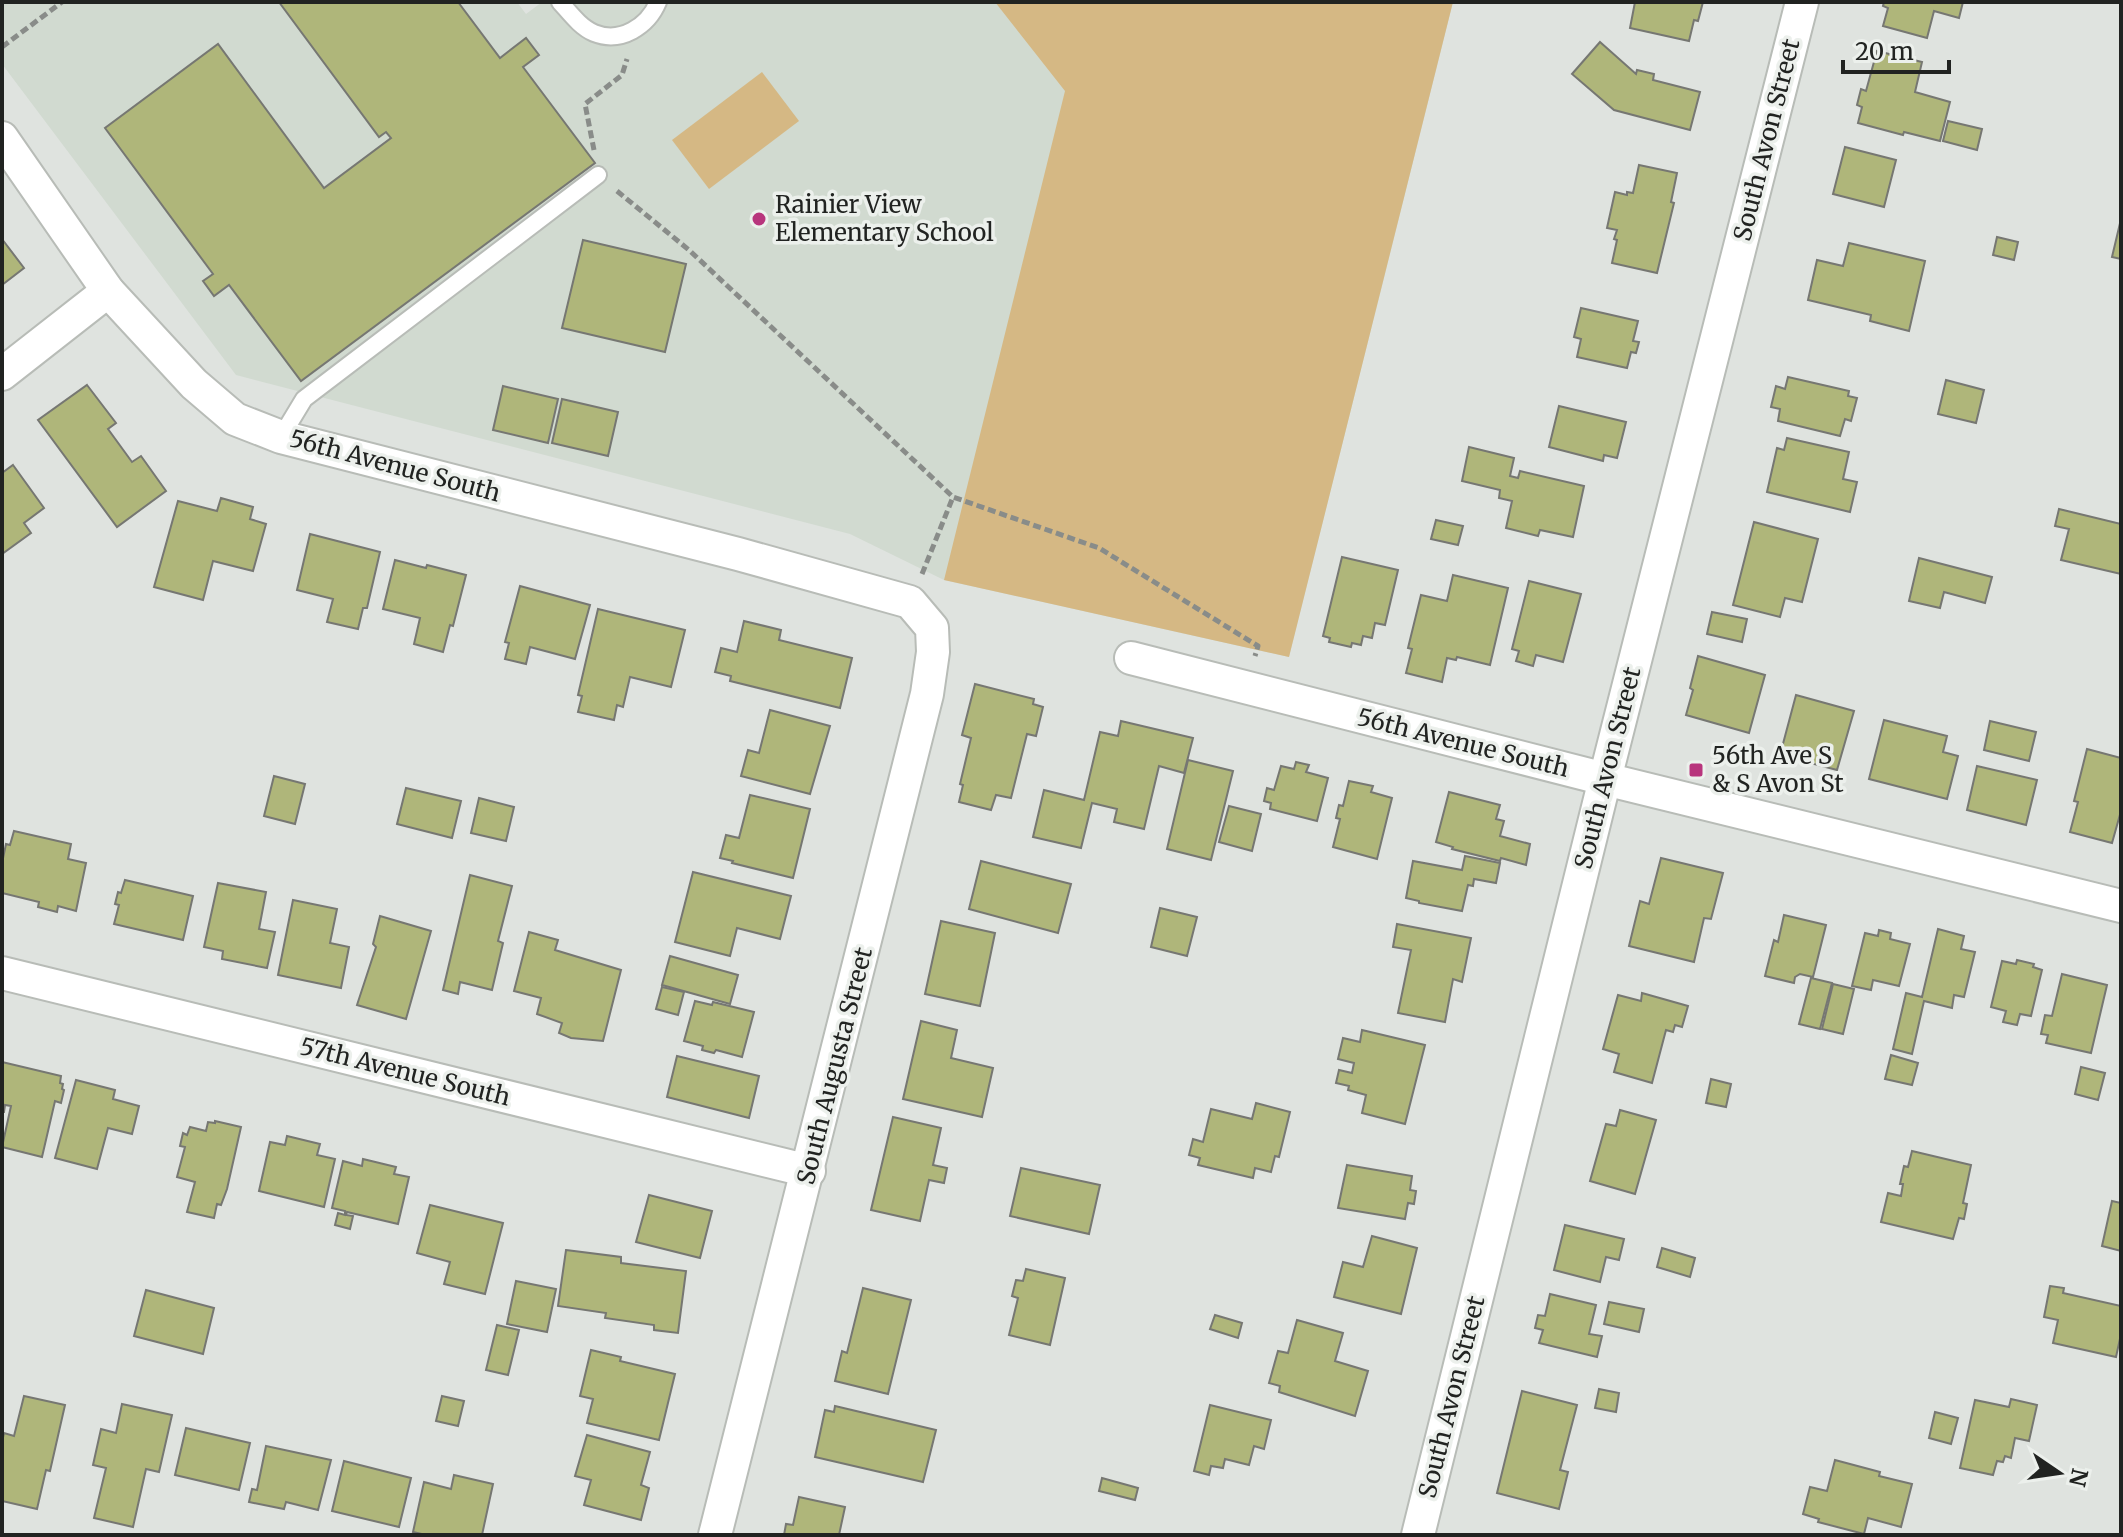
<svg xmlns="http://www.w3.org/2000/svg" width="2123" height="1537" font-family="Merriweather,serif">
  <rect width="100%" height="100%" fill="#dfe3df"/>
  <path fill="#d1dad0" d="M 2,2 L 517,2 L 526,14 L 542,2 L 1453,2 L 1289,657 L 944,580 L 850,534 L 236,375 L 2,64 Z"/>
  <g fill="#d5b884">
    <path d="M 995,2 L 1453,2 L 1289,657 L 944,580 L 1065,91 Z"/>
    <path d="M 762,72 L 799,121 L 709,189 L 672,140 Z"/>
  </g>
  <g fill="#afb67a" stroke="#767772" stroke-width="2">
    <path d="M 279,2 L 458,2 L 500,58 L 526,38 L 539,55 L 523,67 L 595,163 L 301,381 L 229,285 L 214,296 L 203,281 L 213,274 L 105,128 L 218,44 L 324,188 L 391,138 L 386,132 L 379,137 Z"/>
    <path d="M 1635,2 L 1703,2 L 1698,21 L 1694,20 L 1689,41 L 1630,28 Z"/>
    <path d="M 1884,2 L 1963,2 L 1959,18 L 1934,11 L 1927,38 L 1883,26 L 1888,8 L 1883,6 Z"/>
    <path d="M 1600,42 L 1636,74 L 1637,70 L 1654,74 L 1653,80 L 1700,92 L 1690,130 L 1614,110 L 1572,74 Z"/>
    <path d="M 1877,51 L 1922,62 L 1915,92 L 1950,102 L 1940,141 L 1904,132 L 1903,135 L 1858,123 L 1862,107 L 1857,105 L 1861,89 L 1866,91 Z"/>
    <path d="M 1948,121 L 1982,129 L 1977,150 L 1943,141 Z"/>
    <path d="M 1845,147 L 1896,160 L 1884,207 L 1833,194 Z"/>
    <path d="M 1639,165 L 1677,173 L 1671,202 L 1674,203 L 1657,273 L 1612,263 L 1617,240 L 1614,239 L 1617,230 L 1607,228 L 1615,192 L 1627,195 L 1627,192 L 1633,193 Z"/>
    <path d="M 2121,219 L 2121,259 L 2112,257 Z"/>
    <path d="M 1997,237 L 2018,242 L 2014,260 L 1993,255 Z"/>
    <path d="M 2,239 L 24,268 L 2,285 Z"/>
    <path d="M 583,240 L 686,264 L 665,352 L 562,328 Z"/>
    <path d="M 1849,243 L 1925,261 L 1909,331 L 1870,321 L 1871,315 L 1808,300 L 1817,260 L 1843,266 Z"/>
    <path d="M 1581,308 L 1638,321 L 1633,341 L 1639,342 L 1636,353 L 1631,352 L 1627,368 L 1577,357 L 1581,339 L 1574,337 Z"/>
    <path d="M 1788,377 L 1849,391 L 1848,396 L 1857,398 L 1851,421 L 1845,419 L 1840,436 L 1778,421 L 1780,409 L 1771,407 L 1776,386 L 1785,389 Z"/>
    <path d="M 1946,380 L 1984,390 L 1976,423 L 1938,414 Z"/>
    <path d="M 87,385 L 116,423 L 108,429 L 132,462 L 141,456 L 166,491 L 117,527 L 38,420 Z"/>
    <path d="M 503,386 L 558,399 L 548,443 L 493,430 Z"/>
    <path d="M 562,399 L 618,412 L 608,456 L 552,443 Z"/>
    <path d="M 1559,406 L 1626,422 L 1617,458 L 1604,455 L 1603,461 L 1549,447 Z"/>
    <path d="M 1787,438 L 1849,452 L 1843,479 L 1857,482 L 1850,512 L 1767,492 L 1777,448 L 1784,450 Z"/>
    <path d="M 1469,447 L 1514,458 L 1510,476 L 1518,478 L 1520,471 L 1584,486 L 1573,537 L 1540,530 L 1538,536 L 1506,528 L 1512,501 L 1499,498 L 1500,490 L 1462,481 Z"/>
    <path d="M 13,465 L 44,508 L 24,523 L 31,533 L 2,554 L 2,473 Z"/>
    <path d="M 221,498 L 253,507 L 250,519 L 266,524 L 253,571 L 213,561 L 203,600 L 154,587 L 178,501 L 217,511 Z"/>
    <path d="M 2059,509 L 2121,524 L 2121,574 L 2061,560 L 2069,529 L 2055,526 Z"/>
    <path d="M 1436,520 L 1463,526 L 1458,545 L 1431,539 Z"/>
    <path d="M 1754,522 L 1818,539 L 1802,602 L 1785,598 L 1780,617 L 1733,605 Z"/>
    <path d="M 310,534 L 380,552 L 367,608 L 363,608 L 358,629 L 327,622 L 333,599 L 297,590 Z"/>
    <path d="M 1342,557 L 1398,570 L 1385,625 L 1375,623 L 1372,638 L 1363,636 L 1361,645 L 1352,643 L 1351,647 L 1329,642 L 1330,638 L 1323,636 Z"/>
    <path d="M 1919,558 L 1992,577 L 1985,603 L 1944,592 L 1940,608 L 1909,601 Z"/>
    <path d="M 395,560 L 426,568 L 427,565 L 466,575 L 453,626 L 450,625 L 443,652 L 414,644 L 420,618 L 383,609 Z"/>
    <path d="M 1453,575 L 1508,588 L 1490,665 L 1457,657 L 1456,660 L 1447,658 L 1442,682 L 1406,673 L 1412,649 L 1408,648 L 1421,595 L 1447,601 Z"/>
    <path d="M 1529,581 L 1581,594 L 1563,662 L 1536,655 L 1533,666 L 1516,661 L 1519,651 L 1512,649 Z"/>
    <path d="M 520,586 L 590,605 L 575,659 L 530,647 L 526,664 L 505,659 L 509,643 L 505,642 Z"/>
    <path d="M 598,609 L 685,630 L 671,687 L 630,677 L 623,707 L 617,705 L 614,720 L 578,712 L 582,696 L 578,695 Z"/>
    <path d="M 1712,612 L 1747,619 L 1742,642 L 1707,634 Z"/>
    <path d="M 744,621 L 781,630 L 779,640 L 852,658 L 840,708 L 730,681 L 731,676 L 715,672 L 721,648 L 737,652 Z"/>
    <path d="M 1698,656 L 1765,675 L 1749,733 L 1686,715 L 1693,690 L 1690,688 Z"/>
    <path d="M 975,684 L 1034,699 L 1033,704 L 1043,707 L 1036,736 L 1027,734 L 1011,798 L 996,795 L 991,810 L 959,802 L 963,785 L 960,784 L 971,738 L 962,735 Z"/>
    <path d="M 1796,695 L 1854,711 L 1837,770 L 1780,755 Z"/>
    <path d="M 770,710 L 830,726 L 810,794 L 741,776 L 748,750 L 759,753 Z"/>
    <path d="M 1884,720 L 1947,736 L 1943,752 L 1958,756 L 1947,799 L 1869,779 Z"/>
    <path d="M 1121,721 L 1193,738 L 1184,773 L 1159,766 L 1144,829 L 1114,822 L 1117,809 L 1092,803 L 1081,848 L 1033,837 L 1044,790 L 1084,800 L 1100,732 L 1118,736 Z"/>
    <path d="M 1990,721 L 2036,732 L 2029,761 L 1984,750 Z"/>
    <path d="M 2087,749 L 2121,758 L 2121,811 L 2112,843 L 2070,832 L 2078,802 L 2074,801 Z"/>
    <path d="M 1188,760 L 1233,771 L 1211,860 L 1167,849 Z"/>
    <path d="M 1296,762 L 1309,765 L 1306,772 L 1328,778 L 1317,821 L 1270,809 L 1271,803 L 1264,801 L 1267,788 L 1274,790 L 1281,766 L 1294,769 Z"/>
    <path d="M 1977,766 L 2037,780 L 2026,825 L 1967,810 Z"/>
    <path d="M 274,776 L 305,784 L 295,824 L 264,816 Z"/>
    <path d="M 1349,781 L 1373,786 L 1371,792 L 1392,798 L 1377,859 L 1333,847 L 1340,819 L 1336,818 L 1339,805 L 1343,806 Z"/>
    <path d="M 406,788 L 461,801 L 452,838 L 397,824 Z"/>
    <path d="M 1449,792 L 1500,805 L 1496,819 L 1504,821 L 1500,836 L 1530,844 L 1526,865 L 1501,858 L 1500,861 L 1452,849 L 1453,847 L 1436,842 Z"/>
    <path d="M 750,795 L 810,809 L 793,878 L 732,863 L 733,861 L 720,858 L 726,835 L 739,838 Z"/>
    <path d="M 479,798 L 514,807 L 506,841 L 471,833 Z"/>
    <path d="M 1229,806 L 1261,814 L 1252,851 L 1219,842 Z"/>
    <path d="M 14,831 L 71,844 L 68,859 L 86,863 L 76,911 L 58,906 L 57,912 L 38,907 L 39,902 L 2,893 L 2,863 L 6,844 L 10,845 Z"/>
    <path d="M 1465,856 L 1500,863 L 1496,883 L 1474,879 L 1473,886 L 1468,885 L 1462,911 L 1419,903 L 1419,901 L 1406,898 L 1413,861 L 1462,870 Z"/>
    <path d="M 1661,858 L 1723,873 L 1711,919 L 1704,918 L 1694,962 L 1629,946 L 1640,901 L 1649,904 Z"/>
    <path d="M 981,861 L 1071,884 L 1058,933 L 969,909 Z"/>
    <path d="M 693,872 L 791,896 L 780,939 L 737,928 L 730,956 L 675,942 Z"/>
    <path d="M 470,875 L 512,886 L 498,941 L 503,943 L 492,990 L 460,982 L 458,994 L 443,990 Z"/>
    <path d="M 125,880 L 193,896 L 183,940 L 114,924 L 119,905 L 115,904 L 118,892 L 121,893 Z"/>
    <path d="M 218,883 L 266,892 L 259,929 L 275,932 L 267,968 L 222,959 L 223,951 L 204,947 Z"/>
    <path d="M 293,900 L 337,909 L 330,943 L 349,947 L 341,988 L 278,975 Z"/>
    <path d="M 1160,908 L 1197,917 L 1187,956 L 1151,947 Z"/>
    <path d="M 1784,915 L 1826,925 L 1813,977 L 1800,974 L 1795,977 L 1794,983 L 1765,976 L 1774,940 L 1778,942 Z"/>
    <path d="M 380,916 L 431,931 L 406,1019 L 357,1005 L 376,947 L 373,944 Z"/>
    <path d="M 941,921 L 995,933 L 980,1006 L 925,994 Z"/>
    <path d="M 1397,924 L 1471,938 L 1462,982 L 1453,979 L 1445,1022 L 1398,1013 L 1411,950 L 1393,947 Z"/>
    <path d="M 1938,929 L 1964,936 L 1961,949 L 1975,952 L 1964,997 L 1954,995 L 1952,1008 L 1924,1001 L 1912,1054 L 1893,1049 L 1906,993 L 1922,997 Z"/>
    <path d="M 1879,930 L 1891,933 L 1890,939 L 1910,944 L 1899,986 L 1873,980 L 1871,990 L 1852,986 L 1865,933 L 1878,936 Z"/>
    <path d="M 529,932 L 558,940 L 555,950 L 621,970 L 603,1041 L 571,1038 L 559,1033 L 562,1023 L 537,1014 L 541,998 L 514,991 Z"/>
    <path d="M 670,956 L 738,975 L 730,1004 L 662,985 Z"/>
    <path d="M 2017,960 L 2034,964 L 2033,967 L 2042,970 L 2031,1016 L 2020,1014 L 2017,1025 L 2003,1022 L 2006,1011 L 1991,1007 L 2002,961 L 2016,964 Z"/>
    <path d="M 2062,974 L 2107,985 L 2091,1053 L 2046,1043 L 2048,1035 L 2041,1034 L 2045,1015 L 2052,1016 Z"/>
    <path d="M 1811,978 L 1832,983 L 1820,1029 L 1799,1024 Z"/>
    <path d="M 1833,984 L 1854,989 L 1843,1034 L 1822,1029 Z"/>
    <path d="M 662,987 L 684,992 L 678,1015 L 656,1009 Z"/>
    <path d="M 1642,993 L 1688,1006 L 1682,1027 L 1675,1025 L 1673,1032 L 1666,1030 L 1652,1083 L 1614,1072 L 1619,1054 L 1603,1049 L 1618,995 L 1641,1001 Z"/>
    <path d="M 695,1001 L 712,1005 L 713,1002 L 754,1012 L 742,1057 L 716,1050 L 714,1053 L 702,1050 L 703,1046 L 684,1041 Z"/>
    <path d="M 921,1021 L 957,1030 L 951,1058 L 993,1068 L 982,1117 L 903,1099 Z"/>
    <path d="M 1362,1030 L 1425,1045 L 1405,1124 L 1362,1113 L 1366,1095 L 1348,1090 L 1349,1086 L 1336,1083 L 1339,1070 L 1352,1073 L 1354,1063 L 1338,1059 L 1343,1038 L 1360,1042 Z"/>
    <path d="M 1891,1055 L 1918,1063 L 1912,1085 L 1885,1079 Z"/>
    <path d="M 677,1056 L 759,1076 L 749,1118 L 667,1097 Z"/>
    <path d="M 2,1062 L 61,1076 L 60,1083 L 63,1084 L 62,1089 L 64,1090 L 61,1103 L 55,1101 L 42,1157 L 2,1147 L 11,1106 L 5,1105 L 4,1112 L 2,1112 Z"/>
    <path d="M 2081,1067 L 2105,1073 L 2098,1100 L 2075,1094 Z"/>
    <path d="M 1711,1079 L 1731,1084 L 1726,1107 L 1706,1103 Z"/>
    <path d="M 76,1080 L 115,1090 L 113,1099 L 139,1106 L 132,1134 L 108,1128 L 97,1169 L 55,1158 Z"/>
    <path d="M 1256,1103 L 1290,1112 L 1279,1157 L 1275,1156 L 1271,1172 L 1255,1168 L 1253,1178 L 1198,1165 L 1200,1158 L 1189,1155 L 1193,1139 L 1203,1142 L 1211,1109 L 1252,1119 Z"/>
    <path d="M 1620,1110 L 1656,1120 L 1635,1194 L 1590,1181 L 1606,1124 L 1616,1126 Z"/>
    <path d="M 893,1117 L 941,1128 L 933,1165 L 947,1168 L 944,1183 L 929,1180 L 920,1221 L 871,1210 Z"/>
    <path d="M 215,1121 L 241,1127 L 227,1189 L 221,1205 L 217,1204 L 214,1218 L 187,1212 L 195,1182 L 177,1177 L 185,1147 L 180,1146 L 183,1133 L 187,1135 L 190,1127 L 206,1131 L 208,1122 L 215,1123 Z"/>
    <path d="M 287,1136 L 320,1144 L 317,1155 L 335,1159 L 324,1207 L 259,1191 L 270,1142 L 285,1145 Z"/>
    <path d="M 1912,1151 L 1971,1165 L 1963,1203 L 1967,1204 L 1964,1219 L 1959,1218 L 1953,1239 L 1881,1222 L 1888,1193 L 1901,1196 L 1903,1184 L 1900,1184 L 1904,1166 L 1908,1167 Z"/>
    <path d="M 363,1159 L 396,1167 L 394,1174 L 409,1177 L 398,1224 L 347,1212 L 346,1215 L 353,1216 L 350,1229 L 335,1225 L 338,1213 L 345,1215 L 345,1211 L 332,1208 L 343,1161 L 362,1166 Z"/>
    <path d="M 1347,1165 L 1412,1176 L 1410,1190 L 1416,1191 L 1414,1204 L 1408,1203 L 1405,1219 L 1338,1208 Z"/>
    <path d="M 1021,1168 L 1100,1185 L 1089,1234 L 1010,1216 Z"/>
    <path d="M 649,1195 L 712,1211 L 700,1258 L 636,1242 Z"/>
    <path d="M 2112,1201 L 2121,1203 L 2121,1251 L 2102,1246 Z"/>
    <path d="M 430,1205 L 503,1223 L 485,1294 L 444,1284 L 450,1262 L 417,1253 Z"/>
    <path d="M 1565,1225 L 1624,1239 L 1619,1260 L 1606,1257 L 1600,1282 L 1554,1270 Z"/>
    <path d="M 1372,1236 L 1417,1248 L 1401,1314 L 1334,1297 L 1343,1262 L 1363,1267 Z"/>
    <path d="M 1662,1248 L 1695,1258 L 1690,1277 L 1657,1267 Z"/>
    <path d="M 566,1250 L 621,1257 L 621,1263 L 686,1271 L 678,1333 L 654,1330 L 654,1325 L 605,1318 L 606,1313 L 558,1306 Z"/>
    <path d="M 1026,1269 L 1065,1278 L 1050,1345 L 1009,1335 L 1018,1298 L 1012,1296 L 1016,1280 L 1023,1281 Z"/>
    <path d="M 516,1281 L 556,1289 L 547,1332 L 507,1324 Z"/>
    <path d="M 2050,1286 L 2064,1288 L 2063,1293 L 2121,1306 L 2121,1334 L 2116,1357 L 2053,1343 L 2058,1320 L 2044,1317 Z"/>
    <path d="M 863,1288 L 911,1300 L 888,1394 L 835,1381 L 842,1351 L 847,1353 Z"/>
    <path d="M 146,1290 L 214,1308 L 203,1354 L 134,1336 Z"/>
    <path d="M 1550,1294 L 1596,1305 L 1589,1334 L 1602,1336 L 1597,1357 L 1539,1343 L 1543,1330 L 1535,1328 L 1538,1315 L 1545,1316 Z"/>
    <path d="M 1609,1302 L 1644,1309 L 1639,1332 L 1604,1324 Z"/>
    <path d="M 1215,1315 L 1242,1323 L 1238,1338 L 1210,1329 Z"/>
    <path d="M 1297,1320 L 1343,1333 L 1335,1361 L 1368,1371 L 1355,1416 L 1279,1392 L 1280,1386 L 1269,1383 L 1278,1351 L 1288,1353 Z"/>
    <path d="M 497,1325 L 519,1330 L 508,1375 L 486,1370 Z"/>
    <path d="M 591,1350 L 621,1357 L 620,1361 L 675,1374 L 659,1440 L 587,1423 L 593,1399 L 580,1396 Z"/>
    <path d="M 1599,1389 L 1619,1393 L 1616,1412 L 1595,1408 Z"/>
    <path d="M 1522,1391 L 1577,1405 L 1560,1470 L 1568,1472 L 1559,1509 L 1497,1493 Z"/>
    <path d="M 24,1396 L 65,1405 L 50,1471 L 46,1470 L 37,1509 L 2,1501 L 2,1442 L 4,1433 L 14,1436 Z"/>
    <path d="M 442,1396 L 464,1401 L 458,1426 L 436,1421 Z"/>
    <path d="M 2011,1399 L 2037,1405 L 2029,1441 L 2015,1438 L 2011,1458 L 2005,1456 L 2003,1462 L 1997,1461 L 1993,1475 L 1960,1468 L 1975,1400 L 2009,1407 Z"/>
    <path d="M 122,1404 L 172,1415 L 159,1472 L 146,1469 L 133,1527 L 94,1518 L 106,1468 L 93,1465 L 101,1429 L 116,1433 Z"/>
    <path d="M 1210,1405 L 1271,1420 L 1264,1449 L 1254,1446 L 1249,1465 L 1225,1459 L 1223,1468 L 1211,1466 L 1209,1475 L 1194,1471 Z"/>
    <path d="M 835,1406 L 936,1430 L 923,1482 L 815,1457 L 825,1410 L 834,1412 Z"/>
    <path d="M 1935,1412 L 1958,1418 L 1951,1444 L 1929,1438 Z"/>
    <path d="M 186,1428 L 250,1443 L 239,1490 L 175,1475 Z"/>
    <path d="M 587,1435 L 650,1452 L 641,1485 L 649,1488 L 641,1520 L 584,1505 L 591,1480 L 575,1476 Z"/>
    <path d="M 266,1446 L 331,1460 L 318,1510 L 286,1502 L 284,1509 L 249,1502 L 252,1489 L 257,1490 Z"/>
    <path d="M 1835,1460 L 1880,1472 L 1879,1476 L 1912,1484 L 1901,1527 L 1868,1518 L 1864,1534 L 1818,1522 L 1819,1519 L 1803,1514 L 1810,1487 L 1827,1491 Z"/>
    <path d="M 344,1461 L 411,1478 L 399,1527 L 332,1511 Z"/>
    <path d="M 454,1475 L 493,1484 L 482,1535 L 426,1535 L 413,1532 L 424,1482 L 451,1489 Z"/>
    <path d="M 1102,1478 L 1138,1488 L 1135,1500 L 1099,1491 Z"/>
    <path d="M 799,1497 L 845,1507 L 839,1535 L 784,1535 L 786,1524 L 793,1525 Z"/>
  </g>
  <g fill="none" stroke-linecap="round" stroke-linejoin="round">
    <defs>
      <g id="lane">
        <path d="M 560,2 C 570,13 580,27 594,33 C 621,44 648,26 658,2"/>
        <path d="M 281,437 L 304,399 L 598,175"/>
      </g>
      <g id="street">
        <path d="M 2,138 L 108,291 L 194,384 L 235,419 L 281,437 L 738,554 L 910,602 L 932,628 L 933,652 L 927,694 L 715,1535"/>
        <path d="M 2,374 L 108,291"/>
        <path d="M 1131,658 L 1605,779 L 2121,906"/>
        <path d="M 2,973 L 809,1171"/>
        <path d="M 1418,1535 L 1605,779 L 1802,2"/>
      </g>
    </defs>
    <use href="#lane" stroke="#b8bcb7" stroke-width="20"/>
    <use href="#street" stroke="#b8bcb7" stroke-width="36"/>
    <g stroke="#898c89" stroke-width="5" stroke-dasharray="8 4" stroke-linecap="butt">
      <path d="M 2,47 L 62,2"/>
      <path d="M 594,150 L 585,104 L 622,75 L 627,59"/>
      <path d="M 617,191 L 689,250 L 953,497"/>
      <path d="M 922,574 L 953,497 L 1099,548 L 1258,646 L 1255,656"/>
    </g>
    <use href="#lane" stroke="#fff" stroke-width="16"/>
    <use href="#street" stroke="#fff" stroke-width="32"/>
  </g>
  <g fill="#b8357d" stroke="#ecf0ec" stroke-width="3">
    <circle cx="759" cy="219" r="8"/>
    <rect x="1688" y="762" width="16" height="16" rx="4"/>
  </g>
  <g text-anchor="middle" stroke-width="7" stroke-linejoin="round" paint-order="stroke">
    <g font-size="24" fill="#212321" stroke="#ecf0ec">
      <text transform="translate(1767 140) rotate(-76)" y="8">South Avon Street</text>
      <text transform="translate(395 466) rotate(15)" y="8">56th Avenue South</text>
      <text transform="translate(1463 743) rotate(14)" y="8">56th Avenue South</text>
      <text transform="translate(1608 768) rotate(-76)" y="8">South Avon Street</text>
      <text transform="translate(835 1066) rotate(-76)" y="8">South Augusta Street</text>
      <text transform="translate(405 1072) rotate(14)" y="8">57th Avenue South</text>
      <text transform="translate(1452 1397) rotate(-76)" y="8">South Avon Street</text>
    </g>
    <g font-size="24" fill="#212321" stroke="#ecf0ec" text-anchor="start">
      <text x="775" y="213">Rainier View<tspan x="775" dy="28">Elementary School</tspan></text>
      <text x="1712" y="764">56th Ave S<tspan x="1712" dy="28">&amp; S Avon St</tspan></text>
    </g>
  </g>
  <rect width="2123" height="1537" fill="none" stroke="#212321" stroke-width="8"/>
  <g transform="translate(2059 1473) rotate(103)" stroke="#ecf0ec" stroke-width="6" paint-order="stroke">
  <path d="M0-6L14 30L0 20L-14 30Z" fill="#212321"/>
  <text y="-12" font-size="22" font-weight="bold" text-anchor="middle" fill="#212321">N</text>
  </g>
  <path d="M1843 60v12h106v-12" fill="none" stroke="#212321" stroke-width="4"/>
  <text x="1855" y="60" font-size="24" fill="#212321" stroke="#ecf0ec" stroke-width="6" paint-order="stroke">20 m</text>
</svg>
